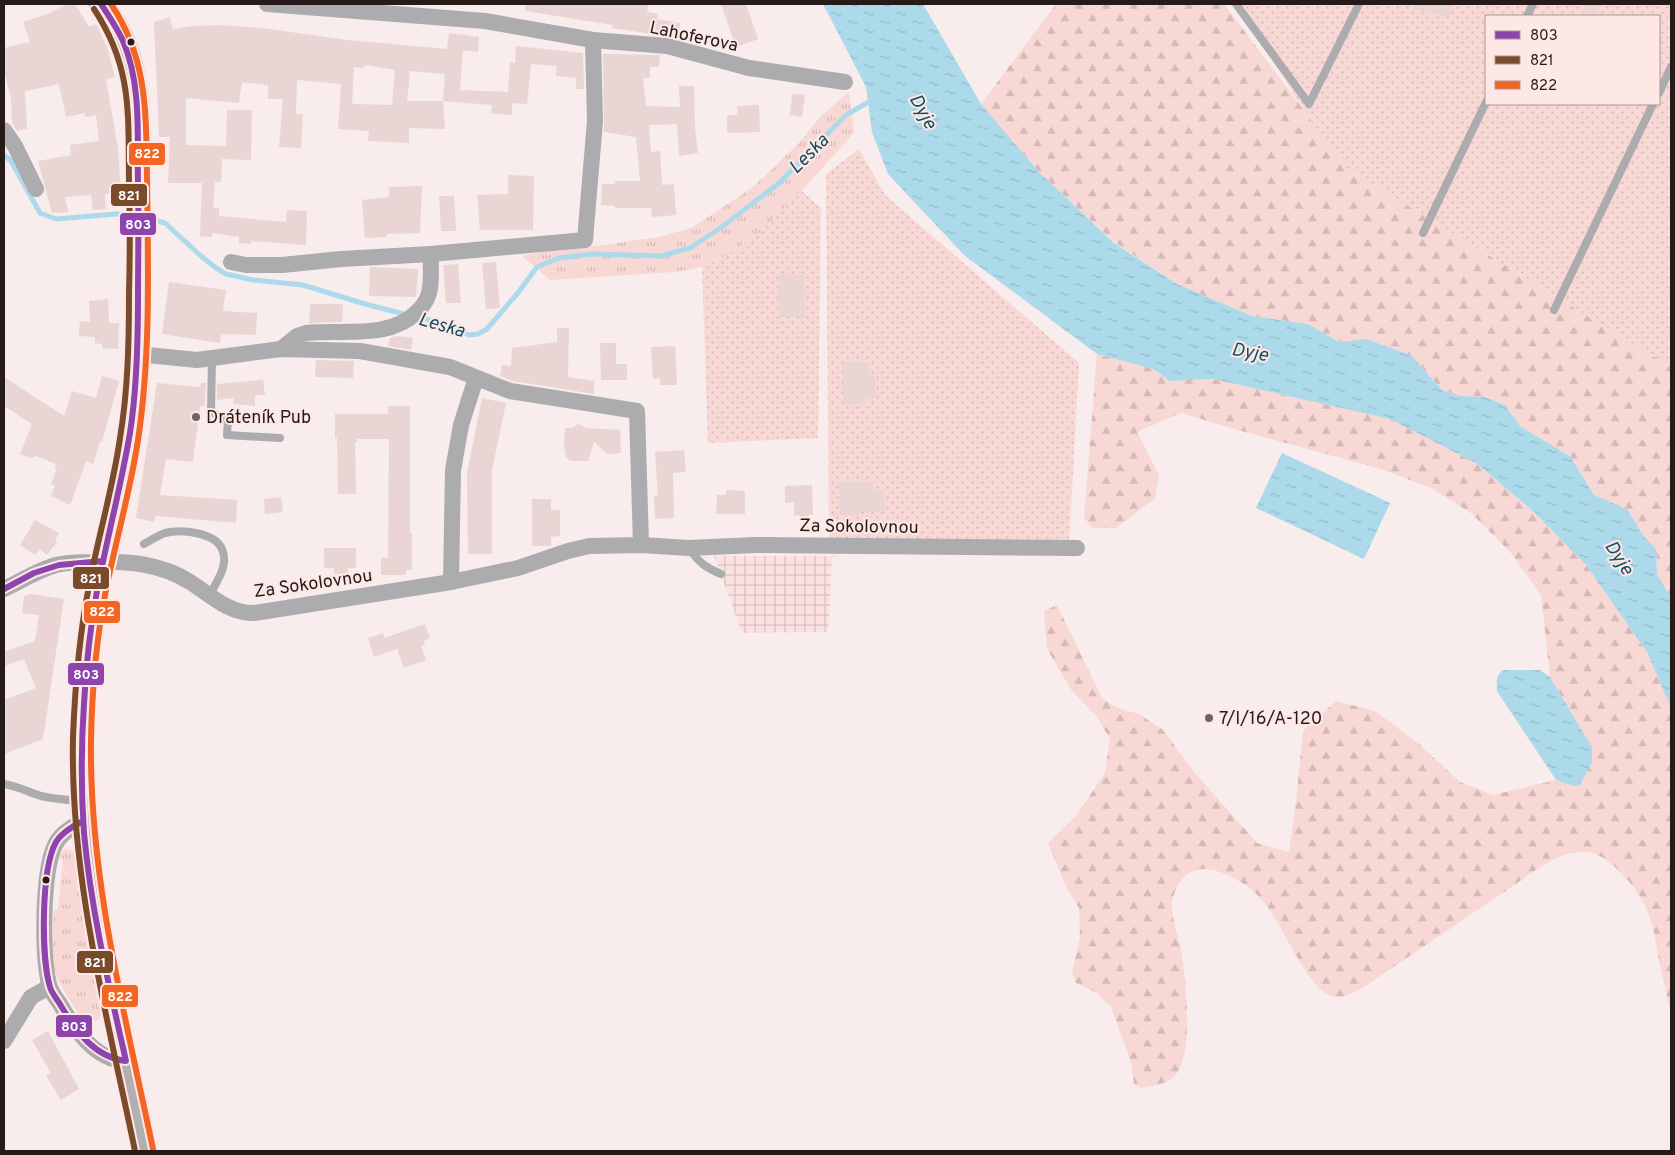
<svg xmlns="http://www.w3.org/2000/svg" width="1675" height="1155" font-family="Overpass,sans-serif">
  <defs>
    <pattern id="industrial-grid" width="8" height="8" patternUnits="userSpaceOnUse" patternTransform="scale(1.25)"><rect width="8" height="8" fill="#fbe2e0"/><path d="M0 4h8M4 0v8" fill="none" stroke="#d7c1c0"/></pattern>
    <pattern id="grass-tufts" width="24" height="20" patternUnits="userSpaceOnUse" patternTransform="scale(1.25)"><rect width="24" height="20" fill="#f8d8d5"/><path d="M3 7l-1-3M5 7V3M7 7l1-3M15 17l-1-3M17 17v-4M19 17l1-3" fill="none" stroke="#d5b9b6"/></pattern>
    <pattern id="forest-firs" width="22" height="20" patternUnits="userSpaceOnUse" patternTransform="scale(1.25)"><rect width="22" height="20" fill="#f8d8d5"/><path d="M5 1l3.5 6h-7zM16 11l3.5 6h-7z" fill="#d5b9b6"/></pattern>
    <pattern id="park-dots" width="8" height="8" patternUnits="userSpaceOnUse" patternTransform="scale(1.25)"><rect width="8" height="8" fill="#f8d8d5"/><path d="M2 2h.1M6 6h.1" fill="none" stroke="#d5b9b6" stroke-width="1.8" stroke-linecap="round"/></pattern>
    <pattern id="water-ripples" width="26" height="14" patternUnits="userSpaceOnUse" patternTransform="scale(1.25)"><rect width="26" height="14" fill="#acdaea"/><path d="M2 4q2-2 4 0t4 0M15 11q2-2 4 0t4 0" fill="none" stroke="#94bac8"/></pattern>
  </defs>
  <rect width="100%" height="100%" fill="#f8ecec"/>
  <path fill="url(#industrial-grid)" d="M 714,556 L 838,556 L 832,558 L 828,632 L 742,633 Z"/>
  <g fill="url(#grass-tufts)">
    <path d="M 849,92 L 854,133 L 794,199 L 762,231 L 730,254 L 702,267 L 675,272 L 550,280 L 522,256 L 558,248 L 596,246 L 659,237 L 691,228 L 752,188 L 799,143 L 821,116 Z"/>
    <path d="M 65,849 L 72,850 L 75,856 L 103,1012 L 99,1019 L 92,1023 L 85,1021 L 81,1018 C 73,1005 63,991 57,977 C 49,959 53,929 54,910 L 58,909 L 63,860 L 59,859 L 62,851 Z"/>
  </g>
  <g fill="url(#forest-firs)">
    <path d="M 1056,4 L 1224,4 L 1348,169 L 1671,367 L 1671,598 L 1657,574 L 1656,549 L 1643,535 L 1627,510 L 1594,495 L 1571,457 L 1520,426 L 1505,405 L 1484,397 L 1460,396 L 1442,390 L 1411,355 L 1366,339 L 1339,342 L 1308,324 L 1252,316 L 1177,284 L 1114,242 L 1039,172 L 981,104 Z"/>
    <path d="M 1097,354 L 1153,369 L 1170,381 L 1213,379 L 1390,419 L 1476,463 L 1534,512 L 1586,565 L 1647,652 L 1671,708 L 1671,1014 C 1667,996 1663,979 1659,961 C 1656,942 1653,923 1645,906 C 1639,892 1628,880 1617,869 C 1592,845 1573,849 1545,864 L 1364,987 C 1356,991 1346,998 1336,997 C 1308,994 1282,921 1262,900 C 1252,888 1239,880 1225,874 C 1214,869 1201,866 1189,873 C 1178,880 1171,896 1172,909 C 1173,922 1178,936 1181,949 C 1185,976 1197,1065 1170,1080 C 1162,1085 1150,1086 1141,1088 L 1134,1084 L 1131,1062 L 1111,1007 L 1097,993 L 1076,983 L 1072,973 L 1080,937 L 1079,908 L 1067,889 L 1048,843 L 1076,816 L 1105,773 L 1110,739 L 1097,717 L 1072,691 L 1047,649 L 1044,611 L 1057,605 L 1102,698 L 1117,708 L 1139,714 L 1163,730 L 1194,772 L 1257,843 L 1289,852 L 1296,802 L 1303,731 L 1336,701 L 1375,711 L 1419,744 L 1460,782 L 1493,795 L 1556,780 L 1573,786 L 1592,747 L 1550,677 L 1541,595 L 1511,553 L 1471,513 L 1431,488 L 1381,469 L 1234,429 L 1181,413 L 1137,432 L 1159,475 L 1155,498 L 1116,528 L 1093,528 L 1084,518 Z"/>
  </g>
  <g fill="url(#park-dots)" fill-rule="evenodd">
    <path d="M 1237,4 L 1671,4 L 1671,367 L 1348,169 L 1307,115 ZM 1486,16 L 1659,16 L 1659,104 L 1486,104 Z"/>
    <path d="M 859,149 L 885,195 L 1079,363 L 1069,542 L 829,540 L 826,174 Z"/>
    <path d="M 801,190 L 821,208 L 818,438 L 708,443 L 702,267 L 730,254 L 762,231 Z"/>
  </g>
  <g fill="url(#water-ripples)">
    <path d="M 823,4 L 923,4 L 981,104 L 1039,172 L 1114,243 L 1177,284 L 1252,316 L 1308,324 L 1339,342 L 1366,339 L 1411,355 L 1442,390 L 1460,396 L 1484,397 L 1505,405 L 1520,426 L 1571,457 L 1594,495 L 1627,509 L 1643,535 L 1656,549 L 1657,574 L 1671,598 L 1671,708 L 1647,652 L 1586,565 L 1534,512 L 1476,463 L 1390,419 L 1213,379 L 1170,381 L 1153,369 L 1097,354 L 965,256 L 888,174 L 872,132 L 866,87 Z"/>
    <path d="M 1282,453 L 1390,503 L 1364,559 L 1256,508 Z"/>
    <path d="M 1504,670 L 1540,670 L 1550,677 L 1592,747 L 1592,762 L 1580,785 L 1573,786 L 1556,780 L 1497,691 C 1497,683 1495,674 1504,670 Z"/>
  </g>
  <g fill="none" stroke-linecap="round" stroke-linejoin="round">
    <g stroke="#acdaea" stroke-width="5">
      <path d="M 4,155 L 11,161 L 40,213 L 56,219 L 115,214 L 131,215"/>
      <path d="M 145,218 L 165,223 L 201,256 L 216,268 L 226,274 L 253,280 L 303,285 L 365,304 L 408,315"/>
      <path d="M 417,317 L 433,321 L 469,335 L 478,334 L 487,329 L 517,294 L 537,267 L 559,258 L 593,254 L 661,256 L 690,248 L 719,229 L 778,184 L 846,115 L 874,99"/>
    </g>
  </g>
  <g fill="#e8d5d4" fill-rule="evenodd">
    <path d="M 68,4 L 75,4 L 89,27 L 96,24 L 107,47 L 115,77 L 106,79 L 118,149 L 121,193 L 105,194 L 106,209 L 93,210 L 91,195 L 65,197 L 68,212 L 52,213 L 38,161 L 71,155 L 70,145 L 99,141 L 96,115 L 85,117 L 85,113 L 66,117 L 59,84 L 25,91 L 27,129 L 17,131 L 12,123 L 11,99 L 4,70 L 4,48 L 30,42 L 23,22 L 45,15 Z"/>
    <path d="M 525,4 L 649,4 L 647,12 L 658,14 L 657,19 L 680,23 L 678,38 L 612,28 L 613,25 L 525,11 Z"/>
    <path d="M 721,4 L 746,4 L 758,39 L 736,47 Z"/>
    <path d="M 1413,4 L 1445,4 L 1452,5 L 1449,17 L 1413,9 Z"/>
    <path d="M 1586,4 L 1602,4 L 1595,16 L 1580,16 Z"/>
    <path d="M 170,17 L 173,29 L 193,26 L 219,25 L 262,28 L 347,40 L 447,49 L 449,33 L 479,37 L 478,52 L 463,50 L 460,90 L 508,92 L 510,62 L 515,63 L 516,46 L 583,53 L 584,89 L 576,89 L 576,78 L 556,76 L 557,66 L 531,64 L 527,104 L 512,103 L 512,115 L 491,113 L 492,105 L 443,101 L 445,129 L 409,128 L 409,143 L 389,142 L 368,141 L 369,131 L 338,129 L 341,84 L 297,80 L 296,114 L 303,114 L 301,148 L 279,147 L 283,99 L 268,99 L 268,85 L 242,82 L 239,103 L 186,98 L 186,145 L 226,146 L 227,110 L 252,110 L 251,160 L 222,159 L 221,182 L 215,182 L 213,208 L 219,208 L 219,216 L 286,222 L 287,210 L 307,211 L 306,245 L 251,241 L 251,244 L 239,243 L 239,237 L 212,233 L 212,237 L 200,236 L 202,183 L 168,183 L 170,137 L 159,137 L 154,22 ZM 365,65 L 395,70 L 392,105 L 352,104 L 354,67 L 364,68 ZM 410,71 L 445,74 L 443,101 L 407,101 Z"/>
    <path d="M 603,54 L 660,55 L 659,67 L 650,67 L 650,78 L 643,78 L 646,106 L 680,107 L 679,86 L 694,86 L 695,129 L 698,153 L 679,156 L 677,124 L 649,125 L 651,152 L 660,151 L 662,185 L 674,184 L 676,215 L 652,217 L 651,208 L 615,208 L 615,206 L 601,205 L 602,184 L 615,184 L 615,181 L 640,181 L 636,137 L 604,132 Z"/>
    <path d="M 792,94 L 805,95 L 802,117 L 790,115 Z"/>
    <path d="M 759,105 L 760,132 L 727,133 L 727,115 L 738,115 L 737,106 Z"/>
    <path d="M 508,175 L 534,176 L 533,230 L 480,230 L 477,195 L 508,194 Z"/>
    <path d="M 422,186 L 420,233 L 387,234 L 387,237 L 365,238 L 362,200 L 389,197 L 389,187 Z"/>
    <path d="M 439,196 L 454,196 L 456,231 L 441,231 Z"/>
    <path d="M 496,262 L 500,308 L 486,309 L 482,263 Z"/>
    <path d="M 458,264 L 461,303 L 446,303 L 443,265 Z"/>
    <path d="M 370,267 L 418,269 L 416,297 L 369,296 Z"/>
    <path d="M 778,275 L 804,275 L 805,317 L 779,317 Z"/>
    <path d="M 169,282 L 226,290 L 223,311 L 257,313 L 256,335 L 221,334 L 220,343 L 162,334 Z"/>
    <path d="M 108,299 L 109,323 L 119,323 L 118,349 L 102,348 L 102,344 L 95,343 L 95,337 L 79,336 L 80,321 L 90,322 L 89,301 Z"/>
    <path d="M 310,304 L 343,304 L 342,322 L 309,323 Z"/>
    <path d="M 557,328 L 569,328 L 568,377 L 594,381 L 594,394 L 513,381 L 500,376 L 502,365 L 511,366 L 512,348 L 557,342 Z"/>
    <path d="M 396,336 L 413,338 L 411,350 L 388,346 L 390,338 Z"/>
    <path d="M 600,343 L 616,343 L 616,364 L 627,364 L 627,380 L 601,380 Z"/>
    <path d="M 675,346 L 677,385 L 660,385 L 660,378 L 653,379 L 651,347 Z"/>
    <path d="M 316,360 L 354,361 L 353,378 L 315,377 Z"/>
    <path d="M 843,362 L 869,362 L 869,376 L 875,376 L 875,398 L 865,398 L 865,404 L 843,404 Z"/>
    <path d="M 102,376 L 119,381 L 102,442 L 100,441 L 93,464 L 86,461 L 70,505 L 51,496 L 55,486 L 51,484 L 57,469 L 54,468 L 56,464 L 36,456 L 31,458 L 20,454 L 32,424 L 4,406 L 4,377 L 64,416 L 72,391 L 96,398 Z"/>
    <path d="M 263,380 L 265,395 L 255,395 L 255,406 L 233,404 L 234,398 L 217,400 L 217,384 Z"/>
    <path d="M 157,383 L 200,387 L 201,383 L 206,383 L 205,406 L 200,406 L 193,462 L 166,459 L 160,495 L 237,500 L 236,523 L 156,516 L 154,522 L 136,518 Z"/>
    <path d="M 482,398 L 506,403 L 492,470 L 492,554 L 468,554 L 467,473 Z"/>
    <path d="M 388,406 L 410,406 L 410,534 L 412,534 L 412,570 L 406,570 L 406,575 L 381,575 L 381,558 L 388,558 L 389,439 L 357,439 L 357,442 L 355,442 L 356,494 L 338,494 L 337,438 L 335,438 L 335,414 L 388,414 Z"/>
    <path d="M 578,424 L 586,428 L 620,430 L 621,453 L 607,454 L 594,442 L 588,461 L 570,461 L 566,457 L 564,446 L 565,428 L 573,428 Z"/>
    <path d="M 684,450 L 686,472 L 673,473 L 674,518 L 655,519 L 654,496 L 658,495 L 655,452 Z"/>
    <path d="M 839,482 L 873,482 L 873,490 L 884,490 L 885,512 L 858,512 L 858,515 L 840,515 Z"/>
    <path d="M 812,485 L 813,515 L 808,515 L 804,520 L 799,515 L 794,516 L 794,502 L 785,503 L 785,486 Z"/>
    <path d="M 726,490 L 745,491 L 745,514 L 716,514 L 717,495 L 726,495 Z"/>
    <path d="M 281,497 L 283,512 L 265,514 L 264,499 Z"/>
    <path d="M 532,499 L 551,499 L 551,510 L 560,510 L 560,536 L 551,537 L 551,546 L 532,546 Z"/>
    <path d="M 35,520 L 59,533 L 55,541 L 57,542 L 47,555 L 40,549 L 35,555 L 20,545 Z"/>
    <path d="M 324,548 L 356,548 L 356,568 L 348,568 L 348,574 L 334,574 L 334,568 L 324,568 Z"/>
    <path d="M 31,594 L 64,599 L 43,739 L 4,754 L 4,700 L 36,688 L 24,659 L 4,666 L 4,652 L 35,641 L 39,615 L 22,613 L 24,596 Z"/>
    <path d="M 425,624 L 430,638 L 424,641 L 425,645 L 421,646 L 426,660 L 404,668 L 397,649 L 374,657 L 368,638 L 383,633 L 384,638 Z"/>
    <path d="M 48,1031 L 79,1089 L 61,1100 L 46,1076 L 51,1073 L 32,1040 Z"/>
  </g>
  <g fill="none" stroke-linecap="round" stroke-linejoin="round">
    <g stroke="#acabad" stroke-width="8">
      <path d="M 1236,4 L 1309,104 L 1359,4"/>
      <path d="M 1527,16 L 1533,4"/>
      <path d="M 1659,93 L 1671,67"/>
      <path d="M 1423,233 L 1486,102"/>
      <path d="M 1554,310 L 1653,104"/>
      <path d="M 212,359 L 211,412 L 228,420 L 227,435 L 280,438"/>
      <path d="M 144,544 C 151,540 157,536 165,533 C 181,529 218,532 223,552 C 228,567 216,582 210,595"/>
      <path d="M 689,548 C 699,563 705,567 721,574"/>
      <path d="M 4,784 C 17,786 28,792 41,796 C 54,799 67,800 80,801"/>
    </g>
    <g stroke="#acabad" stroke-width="16">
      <path d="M 267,4 L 485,21 L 593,40 L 667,46 L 749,68 L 845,82"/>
      <path d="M 4,130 L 15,146 L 36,189"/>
      <path d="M 231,262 L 246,265 L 282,265 L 341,259 L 431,254 L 585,240 L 595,121 L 593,40"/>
      <path d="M 281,349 L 297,336 L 306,333 C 343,329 388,340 417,312 C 422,307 426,302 428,296 C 433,284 430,267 431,254"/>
      <path d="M 138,354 L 197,360 L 281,349 L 360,351 L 450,367 L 510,391 L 637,411 L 641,545"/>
      <path d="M 451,582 L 453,470 L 461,425 L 476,378"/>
      <path d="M 4,589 C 21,581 38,570 56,565 C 68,562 81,562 94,562 C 127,561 160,563 190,582 C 209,594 229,614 254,613 L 451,582 L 518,568 L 568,551 L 589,546 L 641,545 L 689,548 L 755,545 L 1077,548"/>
      <path d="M 83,821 C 73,826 60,834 55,845 C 42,873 42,954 49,984 C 50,991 56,998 60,1004 C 74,1028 95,1061 126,1061"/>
      <path d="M 4,1041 L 31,997 L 49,987"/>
    </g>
    <path stroke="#b1afb0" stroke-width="25" d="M 101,4 C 142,56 137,115 138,177 C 139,216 139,255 138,294 C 138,334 139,373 133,411 C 128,450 121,489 112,527 C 106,551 99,576 95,601 C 86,653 82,706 82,758 C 82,892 118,1021 144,1151"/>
    <defs>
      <g id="bus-1">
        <path d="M 4,589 L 34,573 L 59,565 L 103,561"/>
        <path d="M 83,821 C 73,826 62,832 56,842 C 41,869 41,957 50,987 C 52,994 58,1000 61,1006 C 77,1032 94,1057 126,1061 C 109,986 91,910 84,833 C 81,790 81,747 84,704 C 86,666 90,628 97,591 C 107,538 121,486 130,433 C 137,388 138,343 138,298 C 138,260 139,223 138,185 C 137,138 142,85 123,41 C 117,28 109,16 101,4"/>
      </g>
      <path id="bus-2" d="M 94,9 C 133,68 128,115 129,182 C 130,219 130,256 129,293 C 129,342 128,390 120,438 C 113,488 98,537 89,586 C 79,636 75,687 73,737 C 70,878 107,1015 135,1151"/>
      <path id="bus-3" d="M 111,4 C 148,59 146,114 147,178 C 148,265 151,354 138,440 C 130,493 115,543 105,595 C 96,642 92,691 91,740 C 89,879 125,1014 153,1149"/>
    </defs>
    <use href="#bus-1" stroke="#fee8e6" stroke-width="10"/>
    <use href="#bus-2" stroke="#fee8e6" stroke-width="10"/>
    <use href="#bus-3" stroke="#fee8e6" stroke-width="10"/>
    <use href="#bus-1" stroke="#8e44ad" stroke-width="6"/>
    <use href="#bus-2" stroke="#7a4b2a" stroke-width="6"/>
    <use href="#bus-3" stroke="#f26522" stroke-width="6"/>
  </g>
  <g fill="#271b19" stroke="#fee8e6" stroke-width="2">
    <circle cx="131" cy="42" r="4.5"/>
    <circle cx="46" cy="880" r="4.5"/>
  </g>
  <g fill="#706463" stroke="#fee8e6" stroke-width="2">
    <circle cx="196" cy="417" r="5"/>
    <circle cx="1209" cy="718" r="5"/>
  </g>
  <g text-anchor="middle" stroke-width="4" stroke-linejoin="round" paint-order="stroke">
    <g font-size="18" fill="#271b19" stroke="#fee8e6">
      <text transform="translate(694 36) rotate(12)" y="6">Lahoferova</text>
      <text transform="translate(859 526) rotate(1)" y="6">Za Sokolovnou</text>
      <text transform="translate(313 583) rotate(-8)" y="6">Za Sokolovnou</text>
    </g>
    <g font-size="18" fill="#271b19" stroke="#fee8e6" text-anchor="start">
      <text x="206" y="423">Dráteník Pub</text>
      <text x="1219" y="724">7/I/16/A-120</text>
    </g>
    <g font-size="19" font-style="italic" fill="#124f5f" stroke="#fee8e6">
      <text transform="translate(924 111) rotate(61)" y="7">Dyje</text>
      <text transform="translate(808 153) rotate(-45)" y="7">Leska</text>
      <text transform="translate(442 324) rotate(16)" y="7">Leska</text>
      <text transform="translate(1250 351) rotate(10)" y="7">Dyje</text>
      <text transform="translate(1620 557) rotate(57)" y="7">Dyje</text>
    </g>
  </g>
  <g stroke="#fee8e6" stroke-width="2">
    <rect x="128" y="142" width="38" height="24" rx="5" fill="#f26522"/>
    <rect x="110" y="183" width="38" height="24" rx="5" fill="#7a4b2a"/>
    <rect x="119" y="212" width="38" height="24" rx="5" fill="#8e44ad"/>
    <rect x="72" y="566" width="38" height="24" rx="5" fill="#7a4b2a"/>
    <rect x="83" y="600" width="38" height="24" rx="5" fill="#f26522"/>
    <rect x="67" y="662" width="38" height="24" rx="5" fill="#8e44ad"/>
    <rect x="76" y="950" width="38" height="24" rx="5" fill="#7a4b2a"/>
    <rect x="101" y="984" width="38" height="24" rx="5" fill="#f26522"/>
    <rect x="55" y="1014" width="38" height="24" rx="5" fill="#8e44ad"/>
  </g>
  <g font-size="14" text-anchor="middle" font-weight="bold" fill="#fff">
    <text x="147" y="158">822</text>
    <text x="129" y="200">821</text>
    <text x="138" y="229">803</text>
    <text x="91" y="583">821</text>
    <text x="102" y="616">822</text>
    <text x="86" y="679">803</text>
    <text x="95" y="967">821</text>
    <text x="120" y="1001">822</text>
    <text x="74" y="1031">803</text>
  </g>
  <rect width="1675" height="1155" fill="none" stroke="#271b19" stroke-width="10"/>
  <rect x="1485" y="15" width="175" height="90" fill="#fee8e6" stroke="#a89694"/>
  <rect x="1495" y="31" width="25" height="8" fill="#8e44ad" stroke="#a89694"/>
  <text x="1530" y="40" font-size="15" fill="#271b19">803</text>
  <rect x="1495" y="56" width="25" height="8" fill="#7a4b2a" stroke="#a89694"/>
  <text x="1530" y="65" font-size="15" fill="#271b19">821</text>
  <rect x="1495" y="81" width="25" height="8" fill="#f26522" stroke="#a89694"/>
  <text x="1530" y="90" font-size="15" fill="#271b19">822</text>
</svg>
